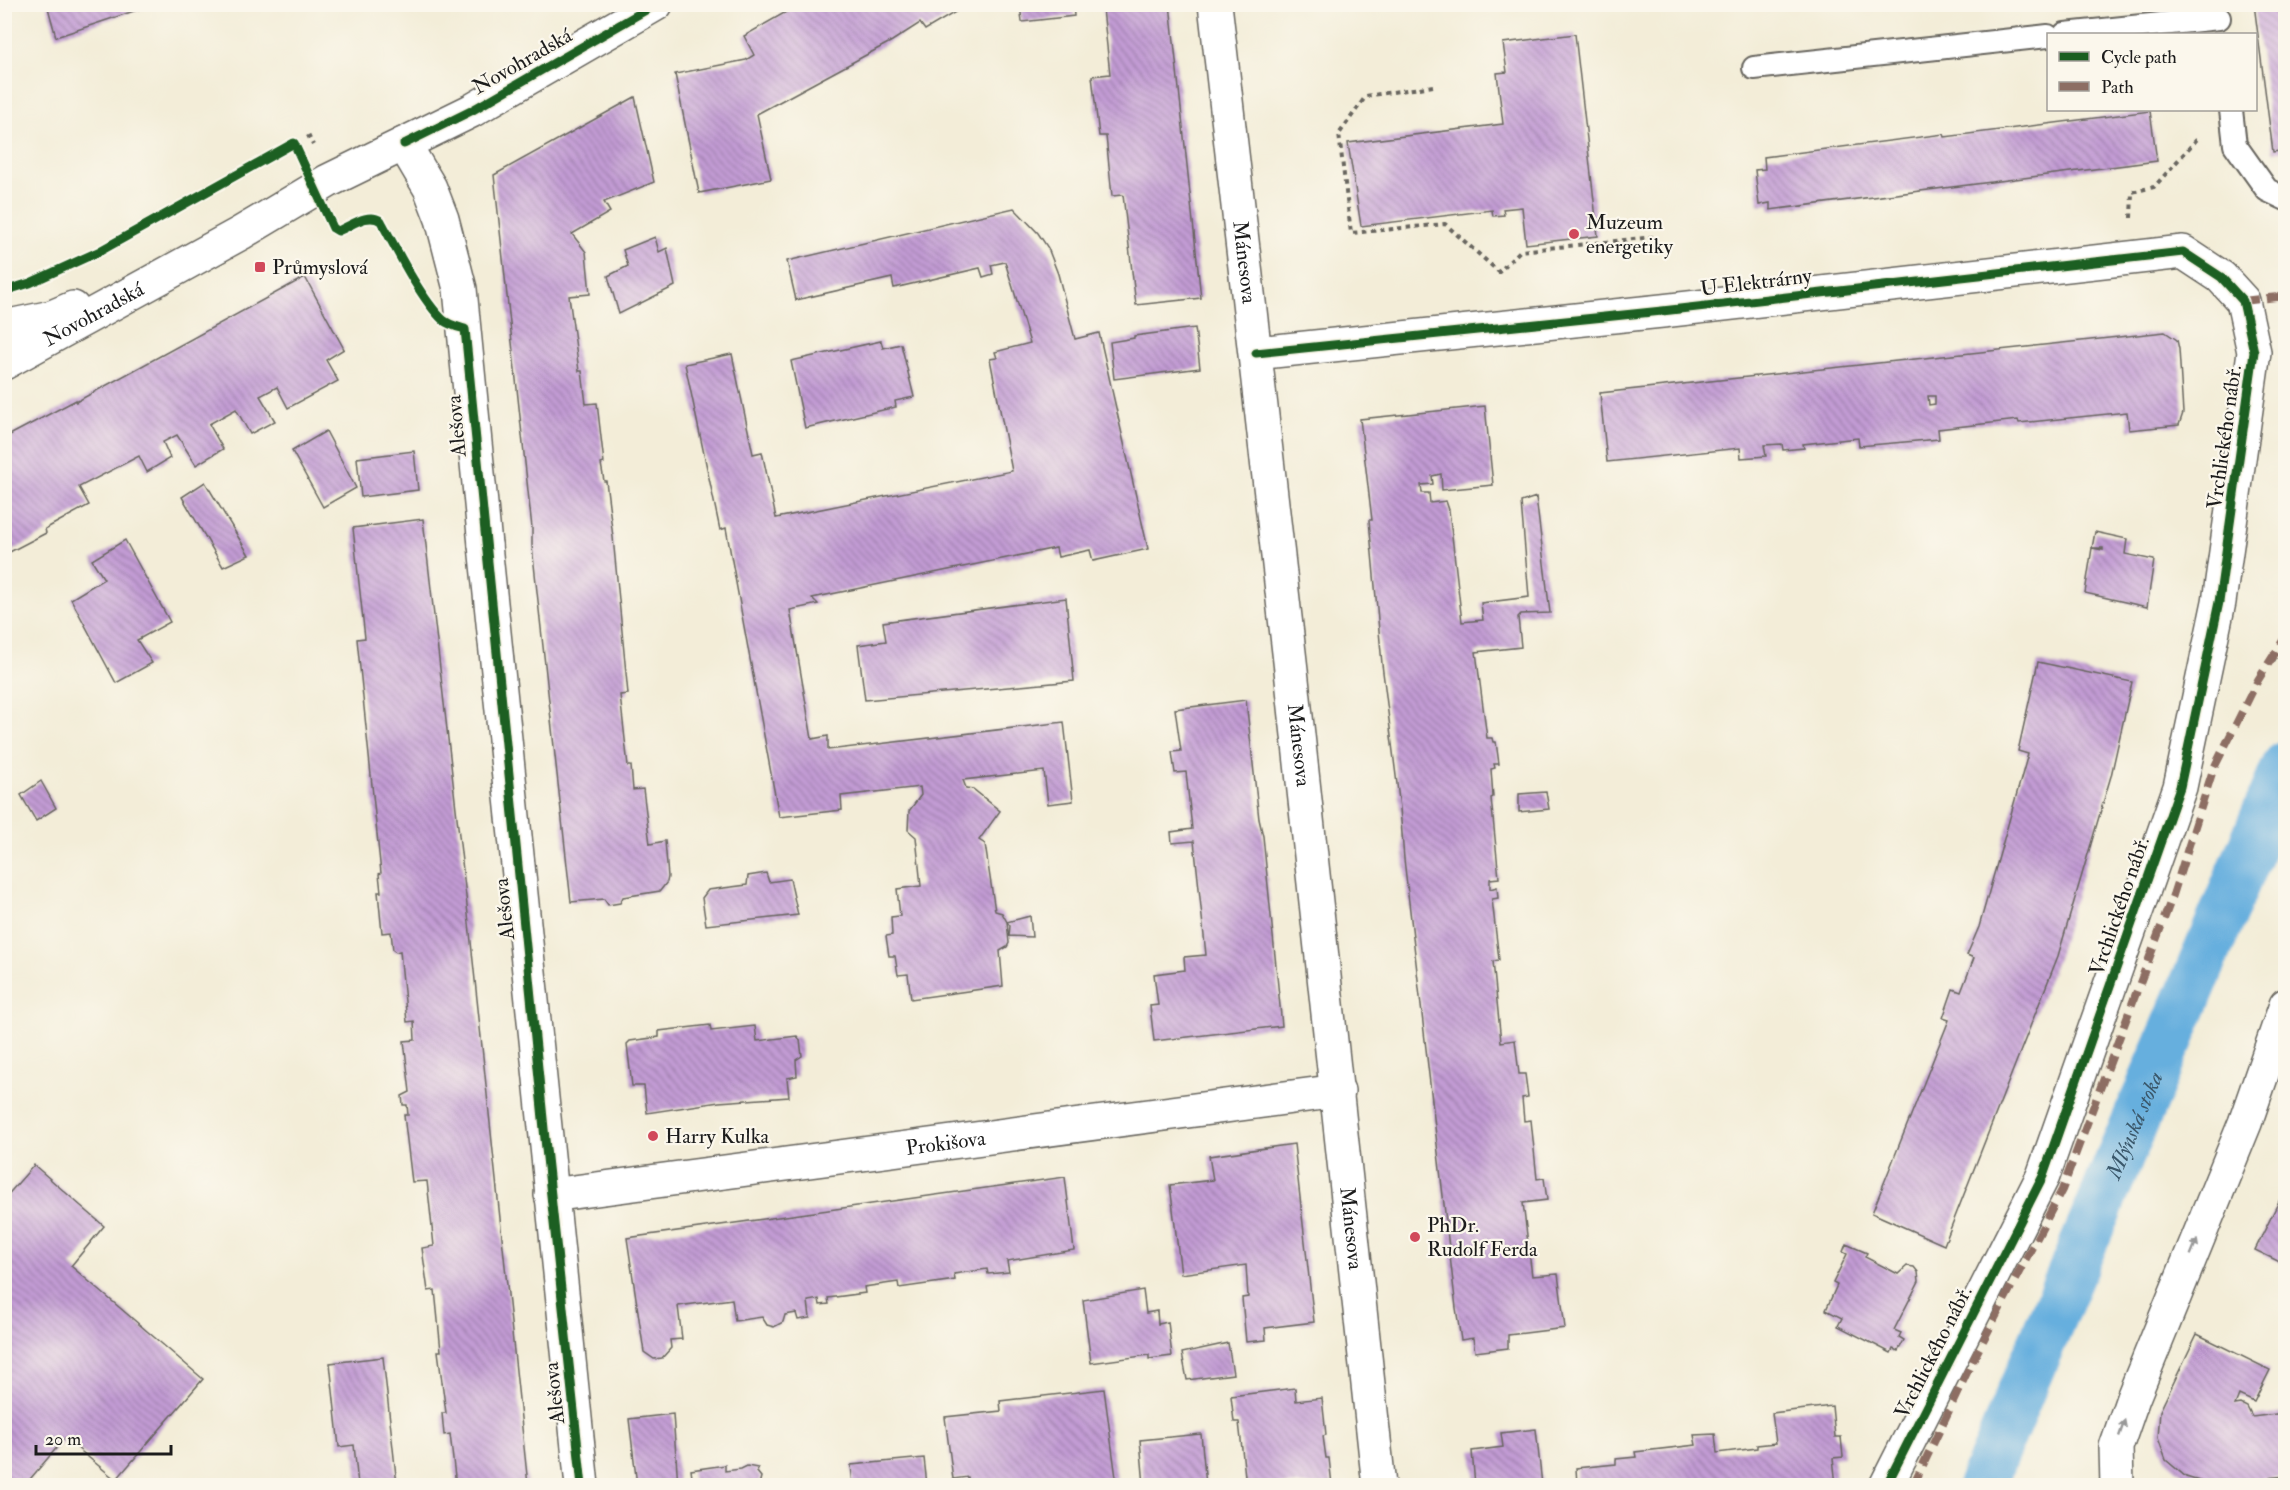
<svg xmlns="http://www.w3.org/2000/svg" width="2290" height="1490" font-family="'IM FELL Double Pica',serif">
  <defs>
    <pattern id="building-back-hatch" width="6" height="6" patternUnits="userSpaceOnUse" patternTransform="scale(1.5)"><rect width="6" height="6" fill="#c29bd4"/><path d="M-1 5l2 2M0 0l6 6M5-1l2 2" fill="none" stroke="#9d7eab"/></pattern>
  </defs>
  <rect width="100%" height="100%" fill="#fbf7ec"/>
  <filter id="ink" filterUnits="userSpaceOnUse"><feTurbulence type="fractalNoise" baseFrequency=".0167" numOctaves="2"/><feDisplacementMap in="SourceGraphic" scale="12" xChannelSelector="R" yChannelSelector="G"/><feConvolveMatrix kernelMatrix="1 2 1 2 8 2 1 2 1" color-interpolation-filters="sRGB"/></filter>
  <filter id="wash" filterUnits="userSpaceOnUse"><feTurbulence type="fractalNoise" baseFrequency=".008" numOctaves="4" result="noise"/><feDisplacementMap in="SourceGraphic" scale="24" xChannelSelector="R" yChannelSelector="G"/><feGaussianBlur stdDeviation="1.35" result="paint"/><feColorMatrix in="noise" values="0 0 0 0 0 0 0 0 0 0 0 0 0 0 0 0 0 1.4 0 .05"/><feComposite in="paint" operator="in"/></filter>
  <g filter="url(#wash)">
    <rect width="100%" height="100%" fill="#f3edd8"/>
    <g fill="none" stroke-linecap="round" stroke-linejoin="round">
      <path stroke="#66afde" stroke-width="48" id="s1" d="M 1981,1486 L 2286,765"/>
    </g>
    <g id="blocks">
      <g fill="url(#building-back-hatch)" fill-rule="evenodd">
        <path d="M 47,4 L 152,4 L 152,5 L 56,37 Z"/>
        <path d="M 800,4 L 963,4 L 964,7 L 925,30 L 920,23 L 892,41 L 757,114 L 771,179 L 699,193 L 675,74 L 746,60 L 754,55 L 744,36 Z"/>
        <path d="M 1020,4 L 1073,4 L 1074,16 L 1022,22 Z"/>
        <path d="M 1144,4 L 1170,4 L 1201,298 L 1136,305 L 1123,195 L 1112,196 L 1106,136 L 1099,136 L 1092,76 L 1110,74 L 1103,9 Z"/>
        <path d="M 2254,4 L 2286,4 L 2286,150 L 2273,152 Z"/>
        <path d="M 1575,34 L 1598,236 L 1526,244 L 1522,207 L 1503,209 L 1504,215 L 1493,216 L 1492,210 L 1361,226 L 1348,143 L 1503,124 L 1497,73 L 1507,72 L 1503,43 Z"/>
        <path d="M 635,97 L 654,182 L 604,202 L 610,212 L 572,234 L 586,252 L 590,294 L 569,296 L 579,371 L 582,371 L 586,404 L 597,403 L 604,463 L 601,464 L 604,481 L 606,481 L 613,537 L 628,694 L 620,695 L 628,766 L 631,766 L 633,790 L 643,789 L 650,844 L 665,841 L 668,877 L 667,882 L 660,891 L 623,897 L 620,903 L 608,905 L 604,899 L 571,902 L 532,546 L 532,528 L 494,175 Z"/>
        <path d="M 2150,111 L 2157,161 L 1770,210 L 1770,203 L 1759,205 L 1755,170 L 1765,169 L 1764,157 L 1944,134 L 1945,137 Z"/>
        <path d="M 1014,208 L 1038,233 L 1048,248 L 1058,274 L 1075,339 L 1099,333 L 1148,549 L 1093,561 L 1090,550 L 1058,557 L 1056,548 L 812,598 L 818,604 L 790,610 L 812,739 L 828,736 L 828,750 L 1064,722 L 1073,801 L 1048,804 L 1044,771 L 963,780 L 966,788 L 973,789 L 1000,811 L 979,840 L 985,844 L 995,911 L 1002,913 L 1007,922 L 1030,916 L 1032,937 L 1009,936 L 1010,926 L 1007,922 L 1009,943 L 1007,947 L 1000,951 L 1003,986 L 911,999 L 908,974 L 898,975 L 895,956 L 889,956 L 886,936 L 892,935 L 891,917 L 900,916 L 897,889 L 921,886 L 916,837 L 908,830 L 909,811 L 921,795 L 920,787 L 841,796 L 842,810 L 779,817 L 726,528 L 720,530 L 685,364 L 732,354 L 753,454 L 762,452 L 776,518 L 1012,471 L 990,359 L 997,358 L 995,352 L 1030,343 L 1005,262 L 991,265 L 993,274 L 983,277 L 980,268 L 894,288 L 892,278 L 796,300 L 787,261 Z"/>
        <path d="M 655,237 L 659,252 L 667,248 L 675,286 L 619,314 L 608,276 L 628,266 L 623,250 Z"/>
        <path d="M 305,277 L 344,349 L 326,360 L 338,381 L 288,408 L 277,387 L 260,396 L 275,421 L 250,434 L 236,409 L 209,424 L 223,449 L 196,465 L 177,435 L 163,442 L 170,458 L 147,472 L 139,456 L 79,487 L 89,505 L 45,529 L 46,533 L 4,555 L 4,438 L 76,400 L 76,402 Z"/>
        <path d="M 1195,328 L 1200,368 L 1114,379 L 1110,342 L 1134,338 L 1134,336 Z"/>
        <path d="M 2165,332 L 2177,340 L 2179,349 L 2183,413 L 2179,425 L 2129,430 L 2127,412 L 2019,423 L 2018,420 L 1938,429 L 1939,439 L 1859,446 L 1858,438 L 1803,444 L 1804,448 L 1783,450 L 1782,444 L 1764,445 L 1766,456 L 1741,458 L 1740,448 L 1607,462 L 1600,393 ZM 1928,396 L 1935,396 L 1935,404 L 1929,405 Z"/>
        <path d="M 881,341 L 883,348 L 901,344 L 914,397 L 895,401 L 896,407 L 805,428 L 791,361 Z"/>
        <path d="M 1485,406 L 1493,485 L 1442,490 L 1441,474 L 1432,476 L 1433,484 L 1421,485 L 1422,493 L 1429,493 L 1430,503 L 1446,501 L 1449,510 L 1462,622 L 1483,620 L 1481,603 L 1529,597 L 1521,502 L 1536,497 L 1550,613 L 1521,614 L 1518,617 L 1521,647 L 1476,652 L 1487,738 L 1492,738 L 1493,742 L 1496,742 L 1499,764 L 1494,764 L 1495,768 L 1491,769 L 1493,797 L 1491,798 L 1499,878 L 1490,879 L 1490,889 L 1497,887 L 1498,898 L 1492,899 L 1499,960 L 1493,961 L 1501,1042 L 1515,1040 L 1519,1074 L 1525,1074 L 1528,1097 L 1522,1098 L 1524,1121 L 1531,1120 L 1537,1179 L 1544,1178 L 1547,1200 L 1523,1203 L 1532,1276 L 1558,1274 L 1565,1328 L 1508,1335 L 1508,1348 L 1475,1352 L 1473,1338 L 1461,1340 L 1456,1308 L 1404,859 L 1400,808 L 1382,664 L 1369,520 L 1372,520 L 1360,419 Z"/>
        <path d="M 326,431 L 356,488 L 323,507 L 292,451 Z"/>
        <path d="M 414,451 L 418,490 L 361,497 L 357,458 Z"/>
        <path d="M 205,482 L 249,555 L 223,567 L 182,497 Z"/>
        <path d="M 423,519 L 469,923 L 528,1485 L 456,1485 L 450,1434 L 444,1435 L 442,1413 L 446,1413 L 438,1351 L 441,1351 L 435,1290 L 428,1291 L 422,1248 L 434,1246 L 427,1181 L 412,1182 L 404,1115 L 408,1115 L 407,1105 L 403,1105 L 402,1096 L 410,1092 L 404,1041 L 415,1040 L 414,1021 L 407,1022 L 400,951 L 396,952 L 393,950 L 391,932 L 382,933 L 378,892 L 381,892 L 379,874 L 381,873 L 357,639 L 365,638 L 353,528 Z"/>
        <path d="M 2095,532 L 2127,539 L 2125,554 L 2154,560 L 2147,607 L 2085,593 L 2092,548 L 2103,550 L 2103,548 L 2092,548 Z"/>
        <path d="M 125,540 L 170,622 L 137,640 L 152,663 L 116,683 L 71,599 L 104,579 L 92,560 Z"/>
        <path d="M 1066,598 L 1074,681 L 865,700 L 858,645 L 886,641 L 883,622 Z"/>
        <path d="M 2038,662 L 2132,682 L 2111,776 L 2058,956 L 1944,1245 L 1872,1213 L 1949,1020 L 1943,1018 L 1953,989 L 1961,992 L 1974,958 L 1967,955 L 1979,927 L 2028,754 L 2018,751 Z"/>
        <path d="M 1246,700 L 1259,819 L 1263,836 L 1282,1026 L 1154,1041 L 1150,1006 L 1158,1005 L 1154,974 L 1185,970 L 1184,957 L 1206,955 L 1194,841 L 1172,843 L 1171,832 L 1192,829 L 1186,772 L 1175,773 L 1172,752 L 1181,751 L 1175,709 Z"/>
        <path d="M 41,781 L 56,808 L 36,821 L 21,795 Z"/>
        <path d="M 1546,792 L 1549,809 L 1519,812 L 1519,794 Z"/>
        <path d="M 766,873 L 769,882 L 790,879 L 798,915 L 706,925 L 702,898 L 708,890 L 747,885 L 748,876 Z"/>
        <path d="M 710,1025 L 711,1031 L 755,1026 L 757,1041 L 797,1036 L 800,1040 L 802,1056 L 796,1060 L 797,1076 L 787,1078 L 789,1097 L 719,1102 L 647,1113 L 644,1086 L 632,1086 L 627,1044 L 630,1041 L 659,1037 L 659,1031 Z"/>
        <path d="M 1294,1144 L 1314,1322 L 1265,1328 L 1266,1340 L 1246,1342 L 1242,1298 L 1248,1297 L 1246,1265 L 1181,1274 L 1170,1185 L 1213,1180 L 1209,1156 Z"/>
        <path d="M 34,1165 L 104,1226 L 71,1266 L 203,1379 L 116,1480 L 65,1438 L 25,1485 L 4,1485 L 4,1199 Z"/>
        <path d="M 1065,1177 L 1074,1250 L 1007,1261 L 1009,1272 L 988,1274 L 987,1269 L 954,1274 L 955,1280 L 899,1288 L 898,1282 L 864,1287 L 865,1293 L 828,1298 L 829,1304 L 820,1305 L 819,1299 L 808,1301 L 810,1318 L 798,1320 L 796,1313 L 785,1315 L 783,1322 L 774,1327 L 767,1325 L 762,1317 L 735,1321 L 732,1299 L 678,1306 L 682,1339 L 670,1340 L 671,1348 L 662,1358 L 654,1359 L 644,1352 L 627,1238 Z"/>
        <path d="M 2286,1187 L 2286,1265 L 2255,1250 Z"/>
        <path d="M 1846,1244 L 1867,1253 L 1865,1257 L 1898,1274 L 1907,1266 L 1914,1267 L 1918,1272 L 1919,1281 L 1894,1330 L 1901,1333 L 1899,1337 L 1904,1340 L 1898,1351 L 1893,1349 L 1891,1353 L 1838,1326 L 1842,1318 L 1826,1310 L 1837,1285 L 1833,1283 L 1847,1254 L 1843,1252 Z"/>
        <path d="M 1143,1290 L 1146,1313 L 1157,1311 L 1158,1324 L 1168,1322 L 1172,1356 L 1149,1359 L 1149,1355 L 1091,1363 L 1083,1300 Z"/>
        <path d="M 2197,1334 L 2270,1370 L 2254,1402 L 2239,1395 L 2235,1405 L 2241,1404 L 2247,1407 L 2252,1417 L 2284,1413 L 2282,1399 L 2286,1398 L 2286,1476 L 2209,1484 L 2186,1477 L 2166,1460 L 2158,1438 L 2160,1411 Z"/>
        <path d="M 1228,1343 L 1233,1374 L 1187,1380 L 1182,1353 Z"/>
        <path d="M 383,1357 L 397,1485 L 358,1485 L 354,1445 L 339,1447 L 330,1363 Z"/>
        <path d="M 1295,1388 L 1296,1401 L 1322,1398 L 1326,1435 L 1323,1436 L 1326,1458 L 1329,1458 L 1332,1485 L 1246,1485 L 1239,1422 L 1234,1422 L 1231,1396 Z"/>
        <path d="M 1104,1389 L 1117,1485 L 969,1485 L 968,1477 L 953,1479 L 945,1417 L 1001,1411 L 1000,1401 Z"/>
        <path d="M 1832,1406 L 1835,1437 L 1841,1437 L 1843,1457 L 1833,1458 L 1836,1485 L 1577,1485 L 1576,1468 L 1616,1464 L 1616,1459 L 1636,1457 L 1635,1452 L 1696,1445 L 1694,1435 L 1715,1434 L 1717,1453 L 1757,1448 L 1757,1445 L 1776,1443 L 1772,1413 Z"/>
        <path d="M 673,1414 L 678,1485 L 637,1485 L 629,1419 Z"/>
        <path d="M 1536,1429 L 1542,1485 L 1475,1485 L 1472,1451 L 1503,1447 L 1501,1433 Z"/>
        <path d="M 1201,1434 L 1206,1485 L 1144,1485 L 1140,1440 Z"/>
        <path d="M 924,1458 L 927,1485 L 853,1485 L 851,1465 Z"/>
        <path d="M 725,1465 L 725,1471 L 741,1469 L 747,1466 L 758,1468 L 757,1472 L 761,1477 L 759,1485 L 693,1485 L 691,1470 Z"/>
      </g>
    </g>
  </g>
  <g filter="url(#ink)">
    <use href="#blocks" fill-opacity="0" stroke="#67655e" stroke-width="1.5"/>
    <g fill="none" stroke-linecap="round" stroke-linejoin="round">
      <defs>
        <g id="lane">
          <path d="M 2065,34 L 2219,18"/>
          <path d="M 1754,68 L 2048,36"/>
          <path d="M 2231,110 L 2235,145 L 2267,190 L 2286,199"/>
        </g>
        <g id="street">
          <path d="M 1256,353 L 1662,311 L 2183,252 L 2221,277 L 2243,301 L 2254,352 L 2219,602 L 2180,787 L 2043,1176 L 1886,1486"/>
          <path d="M 485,545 L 582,1486"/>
          <path id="s2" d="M 551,1195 L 1338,1091"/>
          <path d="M 2117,1486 L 2116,1447 L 2133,1398 L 2245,1123 L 2286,1005"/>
        </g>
        <g id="secondary">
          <path id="s3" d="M 1215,4 C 1273,498 1327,991 1379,1486"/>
          <path d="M 404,144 L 430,188 L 442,219 L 460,289 L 485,545"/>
          <path d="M 4,327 L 52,317 L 73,308"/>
          <path id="s4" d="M 4,363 L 241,233 L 328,181 L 471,111 L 656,4"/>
        </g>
      </defs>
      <use href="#lane" stroke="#67655e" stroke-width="26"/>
      <use href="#street" stroke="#67655e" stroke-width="36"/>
      <use href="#secondary" stroke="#67655e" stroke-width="36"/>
      <g stroke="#67655e" stroke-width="4" stroke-dasharray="4.5 4.5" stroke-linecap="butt">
        <path d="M 1433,86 L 1366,96 L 1339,134 L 1351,233 L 1445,224 L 1499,272 L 1520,251 L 1653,237"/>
        <path d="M 308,135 L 313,145"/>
        <path d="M 2131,218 L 2132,192 L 2154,187 L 2199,137"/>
        <path d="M 2272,658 L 2286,666"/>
      </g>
      <use href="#lane" stroke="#fff" stroke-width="22"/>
      <use href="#street" stroke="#fff" stroke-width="33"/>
      <use href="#secondary" stroke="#fff" stroke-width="33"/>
      <g stroke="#8d6e63" stroke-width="8" stroke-dasharray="15 8" stroke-linecap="butt">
        <path d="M 2243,301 L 2286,296"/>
        <path d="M 1913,1486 L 1973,1360 L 2062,1190 L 2173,895 L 2213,770 L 2258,680 L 2286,636"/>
      </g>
      <defs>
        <g id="cycleway">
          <path d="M 404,144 L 471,111 L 656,4"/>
          <path d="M 4,291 L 30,283 L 100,251 L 294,143 L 333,228 L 338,231 C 352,225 368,212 381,221 C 396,249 421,299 443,320 C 449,325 458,327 465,329 L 545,1139 L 582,1486"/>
          <path d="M 1256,353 L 1662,311 L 2183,252 L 2221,277 L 2243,301 L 2254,352 L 2219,602 L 2180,787 L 2043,1176 L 1886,1486"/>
        </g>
      </defs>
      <use href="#cycleway" stroke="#fbf7ec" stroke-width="13"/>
      <use href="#cycleway" stroke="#1b5e20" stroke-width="9"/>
    </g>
    <defs><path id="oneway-solid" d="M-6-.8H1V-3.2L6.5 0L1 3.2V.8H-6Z" transform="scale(1.5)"/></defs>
    <g fill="#999">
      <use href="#oneway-solid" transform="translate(2194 1247) rotate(-68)"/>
      <use href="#oneway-solid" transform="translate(2122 1428) rotate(-71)"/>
    </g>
  </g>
  <g fill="#d1495b" stroke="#fbf7ec" stroke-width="2">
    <circle cx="1574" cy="234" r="6"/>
    <rect x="254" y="261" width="12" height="12" rx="3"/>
    <circle cx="653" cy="1136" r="6"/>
    <circle cx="1415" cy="1237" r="6"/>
  </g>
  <g text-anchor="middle" stroke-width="4.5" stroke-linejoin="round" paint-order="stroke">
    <g font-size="21" fill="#1c1c1c" stroke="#fbf7ec">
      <text transform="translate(522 61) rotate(-30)" y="7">Novohradská</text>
      <text dy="7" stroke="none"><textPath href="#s3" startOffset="260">Mánesova</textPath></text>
      <text transform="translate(1756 282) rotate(-7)" y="7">U Elektrárny</text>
      <text dy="7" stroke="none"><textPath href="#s4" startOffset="102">Novohradská</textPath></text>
      <text transform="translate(456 426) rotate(-95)" y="7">Alešova</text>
      <text transform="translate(2224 437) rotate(-82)" y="7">Vrchlického nábř.</text>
      <text dy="7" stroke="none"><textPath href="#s3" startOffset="746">Mánesova</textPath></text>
      <text transform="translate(2119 906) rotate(-71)" y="7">Vrchlického nábř.</text>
      <text transform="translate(504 909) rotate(-96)" y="7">Alešova</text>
      <text dy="7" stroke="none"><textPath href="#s2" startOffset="398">Prokišova</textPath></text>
      <text dy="7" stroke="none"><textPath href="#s3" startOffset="1232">Mánesova</textPath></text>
      <text transform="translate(1933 1352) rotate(-63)" y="7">Vrchlického nábř.</text>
      <text transform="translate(554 1393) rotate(-96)" y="7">Alešova</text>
    </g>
    <g font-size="21" fill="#1c1c1c" stroke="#fbf7ec" text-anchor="start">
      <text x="1586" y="229">Muzeum<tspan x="1586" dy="24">energetiky</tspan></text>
      <text x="272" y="274">Průmyslová</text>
      <text x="665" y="1143">Harry Kulka</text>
      <text x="1427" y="1232">PhDr.<tspan x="1427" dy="24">Rudolf Ferda</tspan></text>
    </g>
    <g font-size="22" font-style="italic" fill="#3a576a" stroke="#fbf7ec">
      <text dy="8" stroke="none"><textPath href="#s1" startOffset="392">Mlýnská stoka</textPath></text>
    </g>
  </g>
  <rect width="2290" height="1490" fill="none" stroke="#fbf7ec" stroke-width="24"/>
  <rect x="2047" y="33" width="210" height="78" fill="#fbf7ec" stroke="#a29f99" stroke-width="1.5"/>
  <rect x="2059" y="52" width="30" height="9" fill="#1b5e20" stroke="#a29f99" stroke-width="1.5"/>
  <text x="2101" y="63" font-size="18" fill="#1c1c1c">Cycle path</text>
  <rect x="2059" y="82" width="30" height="9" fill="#8d6e63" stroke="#a29f99" stroke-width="1.5"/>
  <text x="2101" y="93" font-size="18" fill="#1c1c1c">Path</text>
  <path d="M36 1445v9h135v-9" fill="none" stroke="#1c1c1c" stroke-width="3"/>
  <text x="45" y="1445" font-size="18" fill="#1c1c1c" stroke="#fbf7ec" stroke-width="4.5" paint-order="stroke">20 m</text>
</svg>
